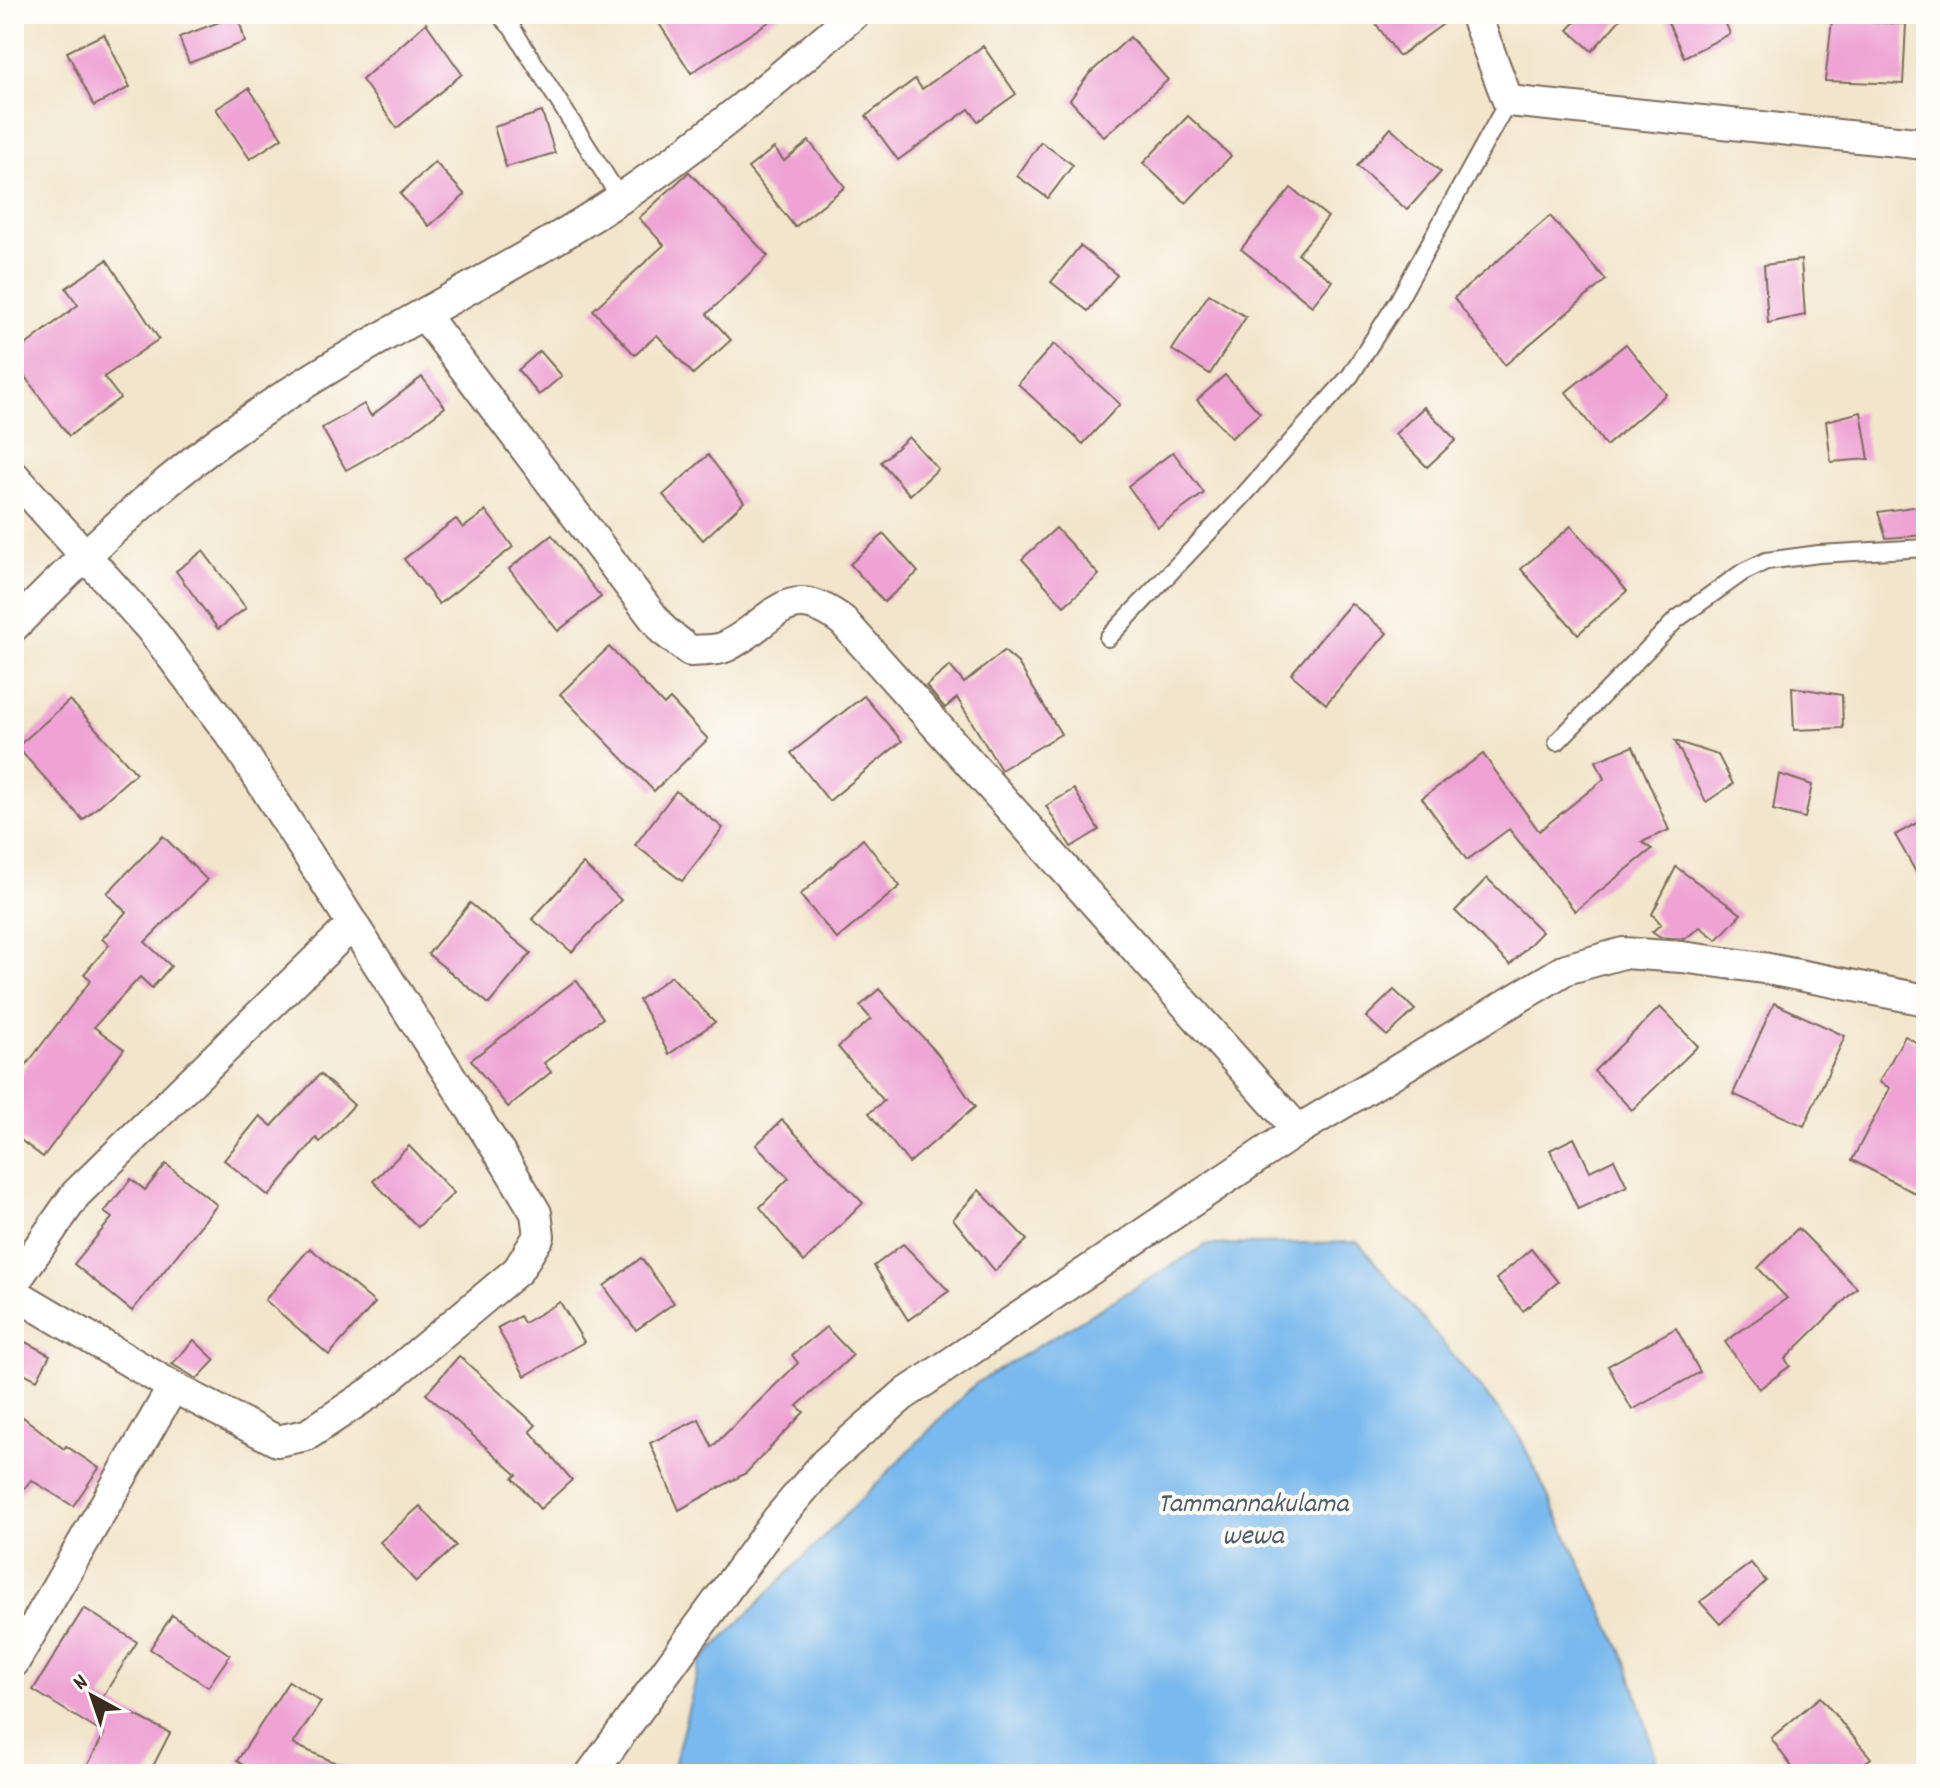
<svg xmlns="http://www.w3.org/2000/svg" width="1940" height="1788" font-family="Dekko,sans-serif">
  <rect width="100%" height="100%" fill="#fdfcf7"/>
  <filter id="ink" filterUnits="userSpaceOnUse"><feTurbulence type="fractalNoise" baseFrequency=".0125" numOctaves="2"/><feDisplacementMap in="SourceGraphic" scale="16" xChannelSelector="R" yChannelSelector="G"/><feConvolveMatrix kernelMatrix="1 2 1 2 8 2 1 2 1" color-interpolation-filters="sRGB"/></filter>
  <filter id="wash" filterUnits="userSpaceOnUse"><feTurbulence type="fractalNoise" baseFrequency=".006" numOctaves="4" result="noise"/><feDisplacementMap in="SourceGraphic" scale="32" xChannelSelector="R" yChannelSelector="G"/><feGaussianBlur stdDeviation="1.8" result="paint"/><feColorMatrix in="noise" values="0 0 0 0 0 0 0 0 0 0 0 0 0 0 0 0 0 1.4 0 .05"/><feComposite in="paint" operator="in"/></filter>
  <g filter="url(#wash)">
    <rect width="100%" height="100%" fill="#f2e5cb"/>
    <path fill="#79b9ed" stroke="#5a7286" stroke-width="2" d="M 1358,1242 L 1518,1433 L 1627,1662 L 1661,1774 L 672,1774 L 700,1662 L 975,1384 L 1206,1245 Z"/>
    <g id="blocks">
      <g fill="#eea3d4">
        <path d="M 653,14 L 781,14 L 691,73 Z"/>
        <path d="M 1369,14 L 1457,14 L 1399,56 Z"/>
        <path d="M 1583,14 L 1625,14 L 1592,51 L 1568,30 Z"/>
        <path d="M 1664,14 L 1722,14 L 1730,34 L 1684,57 Z"/>
        <path d="M 238,15 L 245,42 L 189,63 L 179,37 Z"/>
        <path d="M 1832,20 L 1906,24 L 1903,84 L 1825,81 Z"/>
        <path d="M 426,23 L 462,74 L 397,128 L 362,80 Z"/>
        <path d="M 104,34 L 130,87 L 94,106 L 67,52 Z"/>
        <path d="M 1130,37 L 1168,80 L 1104,137 L 1070,100 L 1089,74 Z"/>
        <path d="M 983,46 L 1016,94 L 978,121 L 969,109 L 898,160 L 866,116 L 915,79 L 922,89 Z"/>
        <path d="M 249,88 L 282,138 L 250,159 L 216,109 Z"/>
        <path d="M 542,112 L 555,153 L 506,167 L 494,127 Z"/>
        <path d="M 1188,116 L 1231,156 L 1186,203 L 1143,163 Z"/>
        <path d="M 1391,128 L 1441,172 L 1407,210 L 1357,166 Z"/>
        <path d="M 809,141 L 845,187 L 795,227 L 748,168 L 774,148 L 784,161 Z"/>
        <path d="M 1041,142 L 1073,165 L 1048,198 L 1017,176 Z"/>
        <path d="M 435,162 L 465,195 L 429,226 L 400,194 Z"/>
        <path d="M 689,172 L 768,256 L 707,314 L 731,340 L 693,374 L 657,335 L 635,355 L 593,310 L 664,245 L 639,218 Z"/>
        <path d="M 1291,188 L 1328,217 L 1298,254 L 1332,281 L 1312,306 L 1241,249 Z"/>
        <path d="M 1550,216 L 1606,280 L 1505,365 L 1454,298 Z"/>
        <path d="M 1080,246 L 1117,275 L 1088,311 L 1051,282 Z"/>
        <path d="M 107,260 L 159,339 L 104,377 L 120,398 L 69,436 L 14,362 L 14,354 L 78,305 L 66,288 Z"/>
        <path d="M 1801,260 L 1805,315 L 1768,323 L 1764,265 Z"/>
        <path d="M 1209,294 L 1246,317 L 1210,374 L 1172,350 Z"/>
        <path d="M 1054,344 L 1120,404 L 1083,444 L 1018,384 Z"/>
        <path d="M 1626,344 L 1666,394 L 1606,446 L 1566,392 Z"/>
        <path d="M 540,351 L 562,376 L 539,395 L 518,370 Z"/>
        <path d="M 1225,375 L 1260,413 L 1231,438 L 1197,400 Z"/>
        <path d="M 422,377 L 445,407 L 410,434 L 346,470 L 322,428 L 364,404 L 371,416 Z"/>
        <path d="M 1424,407 L 1456,440 L 1427,467 L 1395,434 Z"/>
        <path d="M 1861,412 L 1869,459 L 1831,462 L 1826,421 Z"/>
        <path d="M 909,437 L 938,469 L 910,495 L 881,462 Z"/>
        <path d="M 1173,452 L 1204,493 L 1158,527 L 1128,486 Z"/>
        <path d="M 708,455 L 744,502 L 703,540 L 663,495 Z"/>
        <path d="M 1926,505 L 1926,535 L 1886,538 L 1878,512 Z"/>
        <path d="M 486,511 L 513,547 L 439,604 L 404,559 L 456,519 L 463,528 Z"/>
        <path d="M 1571,526 L 1627,591 L 1578,634 L 1521,569 Z"/>
        <path d="M 1056,528 L 1099,575 L 1064,606 L 1022,559 Z"/>
        <path d="M 884,534 L 918,572 L 884,602 L 850,564 Z"/>
        <path d="M 552,535 L 601,597 L 558,631 L 509,569 Z"/>
        <path d="M 203,551 L 246,608 L 218,629 L 176,571 Z"/>
        <path d="M 1351,603 L 1387,633 L 1326,704 L 1291,674 Z"/>
        <path d="M 609,647 L 664,705 L 670,699 L 708,739 L 654,791 L 560,694 Z"/>
        <path d="M 1004,651 L 1018,663 L 1061,734 L 1001,770 L 957,698 L 945,708 L 926,686 L 950,666 L 964,683 Z"/>
        <path d="M 1792,687 L 1842,695 L 1843,728 L 1794,730 Z"/>
        <path d="M 864,696 L 902,741 L 829,801 L 791,753 Z"/>
        <path d="M 70,700 L 136,773 L 83,820 L 17,747 Z"/>
        <path d="M 1675,741 L 1718,755 L 1733,784 L 1706,802 Z"/>
        <path d="M 1633,746 L 1669,830 L 1642,842 L 1652,849 L 1575,911 L 1509,829 L 1467,860 L 1422,798 L 1483,754 L 1539,831 L 1604,779 L 1596,761 Z"/>
        <path d="M 1779,774 L 1812,785 L 1805,818 L 1773,810 Z"/>
        <path d="M 1074,789 L 1099,830 L 1071,847 L 1046,806 Z"/>
        <path d="M 676,791 L 723,828 L 682,881 L 635,845 Z"/>
        <path d="M 1926,818 L 1926,890 L 1895,835 Z"/>
        <path d="M 163,836 L 207,880 L 145,942 L 171,966 L 152,988 L 140,977 L 94,1027 L 124,1049 L 43,1157 L 14,1135 L 14,1081 L 91,980 L 84,974 L 109,945 L 102,939 L 126,912 L 107,893 Z"/>
        <path d="M 863,839 L 900,886 L 837,939 L 800,895 Z"/>
        <path d="M 583,864 L 621,900 L 572,952 L 532,919 Z"/>
        <path d="M 1676,867 L 1741,914 L 1717,940 L 1700,927 L 1685,939 L 1659,937 L 1652,932 L 1661,924 L 1652,914 Z"/>
        <path d="M 1487,878 L 1542,932 L 1510,965 L 1455,911 Z"/>
        <path d="M 470,903 L 531,953 L 489,1004 L 428,954 Z"/>
        <path d="M 671,976 L 715,1022 L 669,1054 L 639,1000 Z"/>
        <path d="M 576,980 L 603,1018 L 544,1063 L 551,1072 L 508,1107 L 471,1060 Z"/>
        <path d="M 879,989 L 937,1053 L 975,1107 L 909,1163 L 869,1113 L 884,1101 L 838,1047 L 871,1019 L 860,1006 Z"/>
        <path d="M 1394,990 L 1415,1010 L 1387,1036 L 1366,1017 Z"/>
        <path d="M 1774,1003 L 1845,1036 L 1804,1126 L 1733,1094 Z"/>
        <path d="M 1660,1007 L 1698,1046 L 1632,1110 L 1594,1071 Z"/>
        <path d="M 1905,1036 L 1926,1048 L 1926,1199 L 1852,1160 L 1890,1088 L 1879,1082 Z"/>
        <path d="M 320,1074 L 354,1105 L 320,1142 L 316,1138 L 269,1196 L 224,1160 L 260,1116 L 272,1126 Z"/>
        <path d="M 782,1120 L 863,1203 L 804,1262 L 760,1207 L 789,1178 L 756,1145 Z"/>
        <path d="M 1574,1138 L 1590,1171 L 1614,1159 L 1627,1186 L 1578,1209 L 1550,1150 Z"/>
        <path d="M 409,1146 L 454,1193 L 418,1227 L 373,1181 Z"/>
        <path d="M 166,1164 L 217,1205 L 132,1311 L 74,1264 L 112,1218 L 104,1212 L 131,1179 L 145,1190 Z"/>
        <path d="M 979,1190 L 1027,1240 L 995,1271 L 953,1219 Z"/>
        <path d="M 1798,1228 L 1857,1288 L 1785,1359 L 1790,1366 L 1759,1389 L 1725,1342 L 1787,1298 L 1758,1268 Z"/>
        <path d="M 903,1244 L 949,1291 L 908,1320 L 874,1266 Z"/>
        <path d="M 310,1248 L 375,1303 L 329,1355 L 265,1300 Z"/>
        <path d="M 1531,1249 L 1558,1282 L 1523,1311 L 1496,1279 Z"/>
        <path d="M 641,1258 L 674,1303 L 636,1330 L 604,1286 Z"/>
        <path d="M 560,1302 L 584,1342 L 525,1376 L 497,1328 L 520,1316 L 524,1323 Z"/>
        <path d="M 826,1327 L 853,1355 L 797,1406 L 804,1412 L 746,1473 L 679,1510 L 650,1443 L 699,1419 L 712,1447 L 798,1363 L 792,1355 Z"/>
        <path d="M 1676,1328 L 1700,1372 L 1632,1410 L 1608,1366 Z"/>
        <path d="M 14,1336 L 50,1355 L 37,1380 L 14,1368 Z"/>
        <path d="M 194,1340 L 215,1360 L 197,1379 L 172,1364 Z"/>
        <path d="M 459,1356 L 536,1425 L 530,1431 L 572,1480 L 540,1509 L 513,1478 L 517,1475 L 426,1394 Z"/>
        <path d="M 14,1410 L 64,1449 L 66,1446 L 99,1468 L 73,1506 L 31,1480 L 14,1501 Z"/>
        <path d="M 420,1506 L 456,1546 L 416,1582 L 380,1542 Z"/>
        <path d="M 1751,1563 L 1766,1581 L 1720,1624 L 1700,1602 Z"/>
        <path d="M 84,1608 L 137,1642 L 102,1698 L 170,1733 L 149,1774 L 83,1774 L 104,1734 L 33,1690 Z"/>
        <path d="M 172,1615 L 230,1655 L 208,1687 L 150,1649 Z"/>
        <path d="M 289,1681 L 321,1702 L 293,1744 L 361,1774 L 257,1774 L 237,1761 Z"/>
        <path d="M 1820,1697 L 1871,1758 L 1851,1774 L 1797,1774 L 1771,1738 Z"/>
      </g>
    </g>
  </g>
  <g filter="url(#ink)">
    <use href="#blocks" fill-opacity="0" stroke="#7b6b5b" stroke-width="2"/>
    <g fill="none" stroke-linecap="round" stroke-linejoin="round">
      <defs>
        <g id="service">
          <path d="M 499,14 L 512,28 L 620,198"/>
          <path d="M 1108,638 L 1243,496 L 1350,376 L 1398,301 L 1508,101"/>
          <path d="M 1557,742 L 1677,619 L 1743,572 L 1766,561 L 1819,554 L 1926,548"/>
        </g>
        <g id="minor">
          <path d="M 1475,14 L 1508,101 L 1926,144"/>
          <path d="M 425,316 L 663,630 L 690,651 C 701,650 718,651 727,646 C 774,622 787,578 843,621 L 1298,1130"/>
          <path d="M 14,476 L 151,629 L 234,739 L 506,1163 L 536,1213 L 539,1236 L 518,1270 L 373,1391 L 307,1435 L 277,1441 L 173,1387 L 14,1293"/>
          <path d="M 14,626 C 79,560 147,495 221,440 C 346,347 491,284 621,198 C 703,143 779,78 854,14"/>
          <path d="M 14,1283 L 76,1194 L 353,924"/>
          <path d="M 14,1662 L 173,1387"/>
          <path d="M 591,1774 L 777,1520 L 826,1462 L 902,1396 L 1298,1130 L 1566,969 L 1623,953 L 1682,957 L 1763,968 L 1926,1000"/>
        </g>
      </defs>
      <use href="#service" stroke="#7b6b5b" stroke-width="20"/>
      <use href="#minor" stroke="#7b6b5b" stroke-width="34"/>
      <use href="#service" stroke="#fff" stroke-width="16"/>
      <use href="#minor" stroke="#fff" stroke-width="30"/>
    </g>
  </g>
  <g text-anchor="middle" stroke-width="8" stroke-linejoin="round" paint-order="stroke">
    <g font-size="28" font-style="italic" fill="#515c66" stroke="#fdfcf7">
      <text x="1253" y="1511">Tammannakulama<tspan x="1253" dy="32">wewa</tspan></text>
    </g>
  </g>
  <rect width="1940" height="1788" fill="none" stroke="#fdfcf7" stroke-width="48"/>
  <g transform="translate(92 1696) rotate(320)" stroke="#fdfcf7" stroke-width="6" paint-order="stroke">
  <path d="M0-6L14 30L0 20L-14 30Z" fill="#3b2a1e"/>
  <text y="-12" font-size="22" font-weight="bold" text-anchor="middle" fill="#3b2a1e">N</text>
  </g>
</svg>
